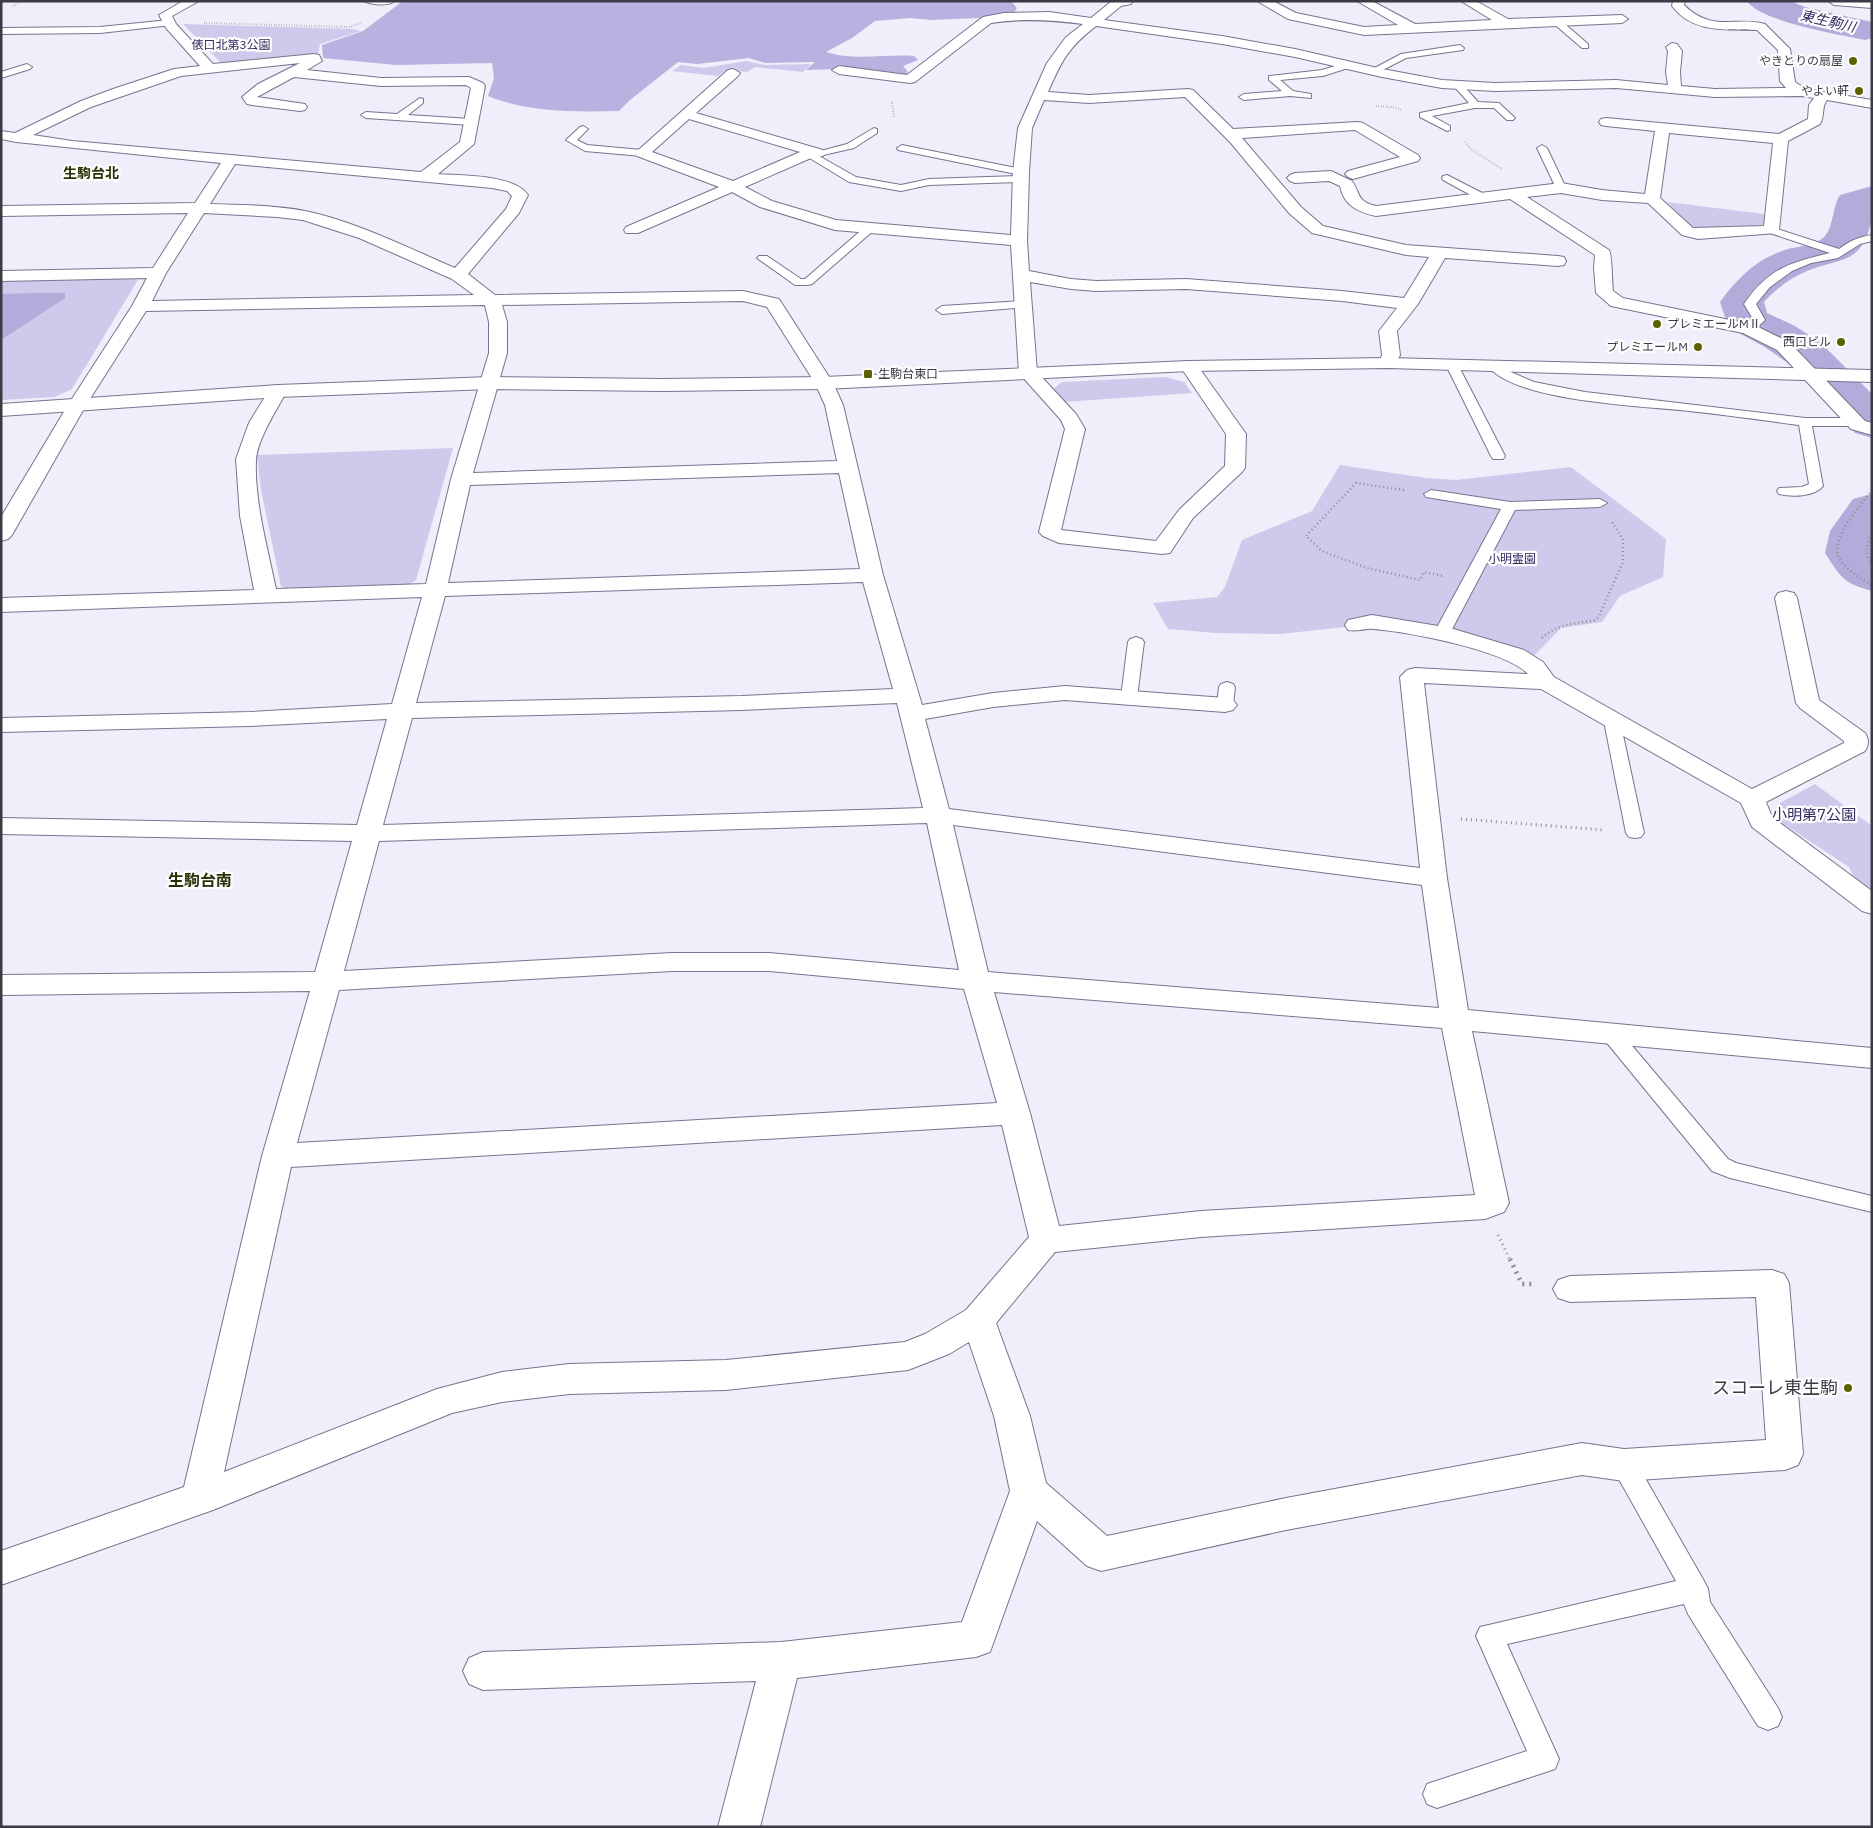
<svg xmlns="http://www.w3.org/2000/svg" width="1873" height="1828" font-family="'IBM Plex Sans','Noto Sans JP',sans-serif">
  <rect width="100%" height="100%" fill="#efeefa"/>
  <g fill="#cdcaeb">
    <path d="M 183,24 L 351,29 L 361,31 L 320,44 L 318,55 L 223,65 Z"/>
    <path d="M 746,61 L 765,65 L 811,64 L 803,72 L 755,67 L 747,72 L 726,70 L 718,76 L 672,71 L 681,65 L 704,68 Z"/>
    <path d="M 1667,202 L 1764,214 L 1767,221 L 1761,226 L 1704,229 L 1692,227 Z"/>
    <path d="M 131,277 L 138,280 L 72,389 L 55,397 L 1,400 L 1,280 Z"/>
    <path d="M 1165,377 L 1184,382 L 1192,393 L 1063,402 L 1052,390 L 1062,382 Z"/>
    <path d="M 453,448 L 416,580 L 405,587 L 288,590 L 281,586 L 261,490 L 257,455 Z"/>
    <path d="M 1340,465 L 1426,478 L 1456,480 L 1571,467 L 1666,539 L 1663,577 L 1620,596 L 1602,622 L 1561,628 L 1533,657 L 1514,648 L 1435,626 L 1361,618 L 1345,627 L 1280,634 L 1216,633 L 1168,629 L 1153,603 L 1217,597 L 1225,587 L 1242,540 L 1312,511 Z"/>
    <path d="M 1815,784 L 1872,826 L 1872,895 L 1856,883 L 1849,867 L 1779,821 L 1780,803 Z"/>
  </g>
  <path fill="#b7b2df" d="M 403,1 L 1011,1 L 1017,8 L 1013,14 L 980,18 L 931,20 L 910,18 L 875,21 L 852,38 L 826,52 C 854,61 885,54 914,56 L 918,60 L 903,66 L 908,72 L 904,76 L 842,69 L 806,70 L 815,62 L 765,63 L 749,58 L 697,64 L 678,62 L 630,100 L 619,111 C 576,112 529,113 488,96 L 494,78 L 492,63 L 396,65 L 323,58 L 322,45 L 363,31 Z"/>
  <path fill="#b1acd9" d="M 38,293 L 65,293 L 65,298 L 1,340 L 1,294 Z"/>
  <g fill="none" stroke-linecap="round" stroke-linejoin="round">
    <path fill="#b1acd9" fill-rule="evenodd" d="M 1853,404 L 1872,405 L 1872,409 L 1853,408 Z"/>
    <g fill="#b1acd9" fill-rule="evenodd">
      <path d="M 1747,1 L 1790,1 L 1805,7 L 1872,22 L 1872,38 L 1865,40 C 1838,34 1761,22 1747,1 Z"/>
      <path d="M 1872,186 C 1872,197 1873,210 1871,221 C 1863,265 1838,258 1807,271 C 1790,278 1776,289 1764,302 L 1767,313 L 1795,326 L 1821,343 L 1872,394 L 1872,438 L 1855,433 L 1812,385 L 1788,363 L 1763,346 L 1735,331 L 1725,317 L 1720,302 C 1738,277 1758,258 1788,249 C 1799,246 1815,246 1824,237 C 1834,227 1832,207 1840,195 Z"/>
      <path d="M 1872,494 L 1872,591 C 1842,583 1841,577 1825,553 L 1830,531 L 1853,499 Z"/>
    </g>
    <defs>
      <g id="lane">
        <path d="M 364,1 L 393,1 L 393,2 C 387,6 371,5 364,1 Z"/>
        <path d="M 1553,19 L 1559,19 L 1588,44 L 1588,48 L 1582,48 L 1553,23 Z"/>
        <path d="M 169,20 L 172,21 L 172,25 L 100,33 L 1,34 L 1,28 L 100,27 Z"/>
        <path d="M 1460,45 L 1464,48 L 1463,50 L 1406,58 L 1377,73 L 1371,73 L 1369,71 L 1401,54 Z"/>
        <path d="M 1348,62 L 1351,63 L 1351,67 L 1323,76 L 1280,80 L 1293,91 L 1311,94 L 1311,98 L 1290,96 L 1244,100 L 1239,97 L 1244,94 L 1282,91 L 1269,80 L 1269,76 L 1322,70 Z"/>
        <path d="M 27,64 L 32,67 L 30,69 L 1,78 L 1,72 Z"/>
        <path d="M 1457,81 L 1460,82 L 1478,102 L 1499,103 L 1515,118 L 1513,120 L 1507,120 L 1494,108 L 1475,108 L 1432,116 L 1450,126 L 1450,130 L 1447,131 L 1420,117 L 1420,113 L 1469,103 L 1452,84 Z"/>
        <path d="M 420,98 L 423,99 L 423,103 L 408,115 L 471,119 L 476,122 L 471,125 L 366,118 L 361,115 L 366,112 L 397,114 Z"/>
        <path d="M 583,126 L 588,129 L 577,140 L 587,145 L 642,150 L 647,153 L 642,156 L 585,151 L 566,140 L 580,127 Z"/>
        <path d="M 874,128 L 877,129 L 877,133 L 854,148 L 819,156 L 856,177 L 901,185 L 929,179 L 1021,176 L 1026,179 L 1021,182 L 929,185 L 901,191 L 849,182 L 803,154 L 808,151 L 813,153 L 847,144 Z"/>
        <path d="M 902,145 L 1016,168 L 1021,171 L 1016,174 L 898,150 L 897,148 Z"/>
        <path d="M 1542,145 L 1547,148 L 1566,188 L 1565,190 L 1557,190 L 1556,188 L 1537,148 Z"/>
        <path d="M 1447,175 L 1488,196 L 1489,198 L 1488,200 L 1480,200 L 1443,180 L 1442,178 L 1443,176 Z"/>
        <path d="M 869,226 L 874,229 L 873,231 L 812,284 L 808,285 L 795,285 L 757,258 L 759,256 L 767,256 L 801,279 L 805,279 L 865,227 Z"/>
        <path d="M 1771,227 L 1839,249 C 1850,241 1858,237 1872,235 L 1872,241 L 1860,244 L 1838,258 L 1811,263 L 1792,271 L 1770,287 L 1756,304 L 1765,320 L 1752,332 L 1748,333 L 1742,329 L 1753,319 L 1744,304 C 1769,268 1789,263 1830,253 L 1767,232 L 1766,230 L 1767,228 Z"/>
        <path d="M 1022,301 L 1026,303 L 1028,305 L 1026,307 L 942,314 L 936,310 L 942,306 Z"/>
        <path d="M 1452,361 L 1458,365 L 1505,456 L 1503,459 L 1493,459 L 1491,456 L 1446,365 Z"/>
        <path d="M 1494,362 L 1513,373 L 1534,382 L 1585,392 L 1805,418 L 1856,418 L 1863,422 L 1856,426 L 1812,426 L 1823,486 C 1814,497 1792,497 1779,494 L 1777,491 L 1779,488 L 1802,487 L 1809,484 L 1799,425 C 1762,420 1726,415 1689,411 C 1645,406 1515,402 1488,366 Z"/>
        <path d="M 1431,490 L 1510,502 L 1600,499 L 1607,503 L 1600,507 L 1515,510 L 1450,633 L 1447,636 L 1437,636 L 1434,633 L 1501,509 L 1426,497 L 1424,494 Z"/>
        <path d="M 1136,637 L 1142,639 L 1144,642 L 1137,697 L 1135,700 L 1123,700 L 1121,697 L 1128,642 L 1130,639 Z"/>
        <path d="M 1227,682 L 1233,684 L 1235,687 L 1233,705 L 1231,708 L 1219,708 L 1217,705 L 1219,687 L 1221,684 Z"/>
        <path d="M 1612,716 L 1618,717 L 1620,721 L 1644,833 L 1641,837 L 1635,838 L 1629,837 L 1626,833 L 1604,721 L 1606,717 Z"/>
        <path d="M 1610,1026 L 1617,1028 L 1728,1159 L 1736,1163 L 1872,1196 L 1872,1212 L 1730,1178 L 1712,1171 L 1603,1038 L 1600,1033 L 1603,1028 Z"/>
        <path d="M 1624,1454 L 1633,1457 L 1704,1581 L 1708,1589 L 1710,1602 L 1778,1708 L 1782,1717 L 1778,1726 L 1768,1730 L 1758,1726 L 1688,1614 L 1684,1604 L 1507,1644 L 1559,1759 L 1555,1769 L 1437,1808 L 1427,1804 L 1423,1794 L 1427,1784 L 1527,1751 L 1476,1636 L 1480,1627 L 1676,1581 L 1611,1465 L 1615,1457 Z"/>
      </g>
      <g id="street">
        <path d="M 183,1 L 199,1 L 172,16 L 176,24 L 213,64 L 314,54 L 319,55 L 322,61 L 307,70 L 381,78 L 469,77 L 483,83 L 485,86 L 474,144 L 438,174 C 462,176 513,174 528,195 L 519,213 L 468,274 L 495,295 L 743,291 L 779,299 L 833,383 L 843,405 L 883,575 L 922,705 L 993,693 L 1065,686 L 1225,698 L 1233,700 L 1237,705 L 1233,710 L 1225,712 L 1065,700 L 993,707 L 925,719 L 949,809 L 1420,868 L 1400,677 L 1407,670 L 1415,668 L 1528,674 C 1505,650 1409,632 1374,629 C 1365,628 1358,632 1348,630 L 1345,625 L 1348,620 L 1372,615 L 1450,628 L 1524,650 L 1543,662 L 1554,677 L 1752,789 L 1844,743 L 1844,741 L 1800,708 L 1796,703 L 1775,598 L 1778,593 L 1786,591 L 1794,593 L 1797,598 L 1819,700 L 1865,733 C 1869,740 1869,744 1865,751 L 1766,802 L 1772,817 L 1872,891 L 1872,914 L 1862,911 L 1752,827 L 1741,803 L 1541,689 L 1424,683 L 1447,878 L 1468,1010 L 1872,1048 L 1872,1068 L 1472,1031 L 1509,1203 L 1504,1212 L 1485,1219 L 1201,1237 L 1055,1252 L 996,1323 L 1030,1416 L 1046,1483 L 1107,1536 L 1286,1498 L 1582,1443 L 1624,1449 L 1766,1440 L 1756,1297 L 1570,1302 L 1558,1298 L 1553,1289 L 1558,1280 L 1570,1276 L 1772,1270 L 1784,1274 L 1789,1283 L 1803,1454 L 1798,1465 L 1785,1470 L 1624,1481 L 1582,1475 L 1286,1530 L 1101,1571 L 1087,1566 L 1037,1521 L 990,1652 L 976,1657 L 797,1678 L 760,1827 L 718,1827 L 756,1681 L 483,1690 L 469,1684 L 463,1671 L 469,1658 L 483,1652 L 781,1642 L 962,1622 L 1010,1491 L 994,1416 L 969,1342 L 949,1354 L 908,1370 L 726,1390 L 569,1394 L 502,1402 L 452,1413 L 213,1510 L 1,1585 L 1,1551 L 184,1487 L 262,1156 L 310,991 L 1,995 L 1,975 L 315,972 L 352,841 L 1,834 L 1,818 L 357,825 L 387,719 L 250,726 L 1,732 L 1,718 L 250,712 L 392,704 L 422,597 L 1,612 L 1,598 L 254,590 L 240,516 L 236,459 L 249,423 L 271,387 L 278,385 L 285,387 L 287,391 C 277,409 257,440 256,460 C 254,500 268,550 276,589 L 426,584 L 451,479 L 489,353 L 489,322 L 485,305 L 146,311 L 86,405 L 12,535 L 8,539 L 1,541 L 1,517 L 68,405 L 132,306 L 147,278 L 1,281 L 1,271 L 153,268 L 188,213 L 1,216 L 1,206 L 195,203 L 221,163 L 16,142 L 1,139 L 1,131 L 15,133 L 81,101 L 113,89 L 174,69 L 200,66 L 166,28 L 159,15 ZM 300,63 L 258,84 L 242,97 L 247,104 L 252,105 L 300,111 L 305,110 L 307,107 L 305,104 L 257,97 L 294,77 L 381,86 L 466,85 L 471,88 L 460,142 L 421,172 L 72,141 L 33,135 L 91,107 L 181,76 ZM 235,164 L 492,188 L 507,191 L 512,196 L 506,209 L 455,268 C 408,248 355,221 305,211 C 274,205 241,205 210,204 ZM 204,213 L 277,217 L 303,220 L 359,238 L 452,279 L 474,295 L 152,301 L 166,273 ZM 743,301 L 767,307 L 815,383 L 825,405 L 837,461 L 473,473 L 507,353 L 507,322 L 502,305 ZM 839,473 L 860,569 L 448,583 L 470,485 ZM 863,582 L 893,689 L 742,696 L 416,703 L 445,596 ZM 897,703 L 923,808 L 383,825 L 412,718 L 742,710 ZM 927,823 L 959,970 L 769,953 L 672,953 L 344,971 L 379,841 ZM 953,825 L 1422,885 L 1439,1008 L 988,972 ZM 672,971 L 769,971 L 964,989 L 997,1103 L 297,1143 L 339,990 ZM 994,992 L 1442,1028 L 1475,1195 L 1201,1211 L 1059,1226 L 1030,1113 ZM 1002,1125 L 1029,1237 L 966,1310 L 925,1334 L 905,1342 L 726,1360 L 569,1364 L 502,1372 L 437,1389 L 224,1472 L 291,1167 Z"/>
        <path d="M 1112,1 L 1133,1 L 1131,4 L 1121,6 L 1104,20 L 1222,36 L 1295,49 L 1382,69 L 1442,80 L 1495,83 L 1616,80 L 1668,85 L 1666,72 L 1668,51 L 1666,47 L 1672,43 L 1677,44 L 1682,51 L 1680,72 L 1681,86 L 1715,89 L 1786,88 L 1780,81 L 1778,50 L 1757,30 C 1727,29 1693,34 1672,6 L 1673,1 L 1685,1 L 1684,5 C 1713,33 1734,16 1765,24 L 1790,49 L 1795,82 L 1806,89 L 1872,100 L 1872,108 L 1827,100 C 1821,108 1825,116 1820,124 L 1788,141 L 1779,230 L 1777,233 L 1698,239 L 1682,235 L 1648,203 L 1602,200 L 1561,193 L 1527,197 L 1609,250 C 1612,254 1612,283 1613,291 L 1623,298 L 1754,325 L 1789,342 L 1865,421 L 1872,423 L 1872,435 L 1851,429 L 1777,350 L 1743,333 L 1611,306 L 1596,293 L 1594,268 L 1595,255 L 1510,199 L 1376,216 C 1358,212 1344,206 1340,186 L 1329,181 L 1295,183 L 1290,181 L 1287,178 L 1290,175 L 1295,173 L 1331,171 L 1352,181 C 1361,194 1356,201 1376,206 L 1561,183 L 1602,190 L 1645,194 L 1655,131 L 1606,126 L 1601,125 L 1599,122 L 1601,119 L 1606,118 L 1779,134 L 1808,119 L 1809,105 L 1814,98 L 1802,96 L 1715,97 L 1616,88 L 1495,91 L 1442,88 L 1382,77 L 1295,57 L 1222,44 L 1096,26 C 1068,48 1062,60 1048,92 L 1089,95 L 1188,89 L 1193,90 L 1233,129 L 1358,122 L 1363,123 L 1418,155 L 1420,158 L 1418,161 L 1353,179 L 1348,177 L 1345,174 L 1348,171 L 1400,157 L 1355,130 L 1242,138 L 1301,207 L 1323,226 L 1406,245 L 1558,256 L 1564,257 L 1566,261 L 1564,265 L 1558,266 L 1445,258 L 1418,304 L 1397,331 L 1400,355 L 1394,367 L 1388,368 L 1382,367 L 1379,363 L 1382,355 L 1379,331 L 1397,308 L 1342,301 L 1186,289 L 1096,291 L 1071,289 L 1030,282 L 1037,372 L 1076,414 L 1085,429 L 1061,530 L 1156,541 L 1179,510 L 1225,466 L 1226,434 L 1180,366 L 1183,362 L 1189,361 L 1195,362 L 1246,434 L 1245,468 L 1242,472 L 1193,518 L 1170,553 L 1162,554 L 1059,543 L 1043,536 L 1039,532 L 1065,429 L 1061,420 L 1019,373 L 1011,245 L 835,230 L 760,207 L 732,192 L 638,233 L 626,233 L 624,230 L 626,227 L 719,187 L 637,156 L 635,153 L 728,70 L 733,69 L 740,73 L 738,76 L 696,113 L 823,150 L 825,153 L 823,156 L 811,158 L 745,187 L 772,201 L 836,220 L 1011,235 L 1013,172 L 1018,128 L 1047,63 L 1066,37 L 1083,24 C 1052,20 1022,18 991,23 L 915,82 L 910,83 L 839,74 L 832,70 L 839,66 L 907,75 L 983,17 L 1004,13 L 1049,12 L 1091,18 ZM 1185,97 L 1230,142 L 1289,213 L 1312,233 L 1406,255 L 1429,257 L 1404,298 L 1342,291 L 1186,279 L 1096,281 L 1071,279 L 1029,271 L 1027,241 L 1029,172 L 1032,128 L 1044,100 L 1089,103 ZM 689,119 L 800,152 L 733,181 L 652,152 ZM 1669,133 L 1773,143 L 1764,226 L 1693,228 L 1660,198 Z"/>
        <path d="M 1257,1 L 1273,1 L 1296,13 L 1364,27 L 1398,25 L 1357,1 L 1372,1 L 1415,24 L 1492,20 L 1461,1 L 1476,1 L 1508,19 L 1622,15 L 1628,19 L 1622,23 L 1364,35 L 1288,19 Z"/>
        <path d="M 1828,1 L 1872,1 L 1872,8 L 1834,5 Z"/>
      </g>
      <path id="secondary" d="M 1388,358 L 1872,370 L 1872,382 L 1388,368 L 1189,371 L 824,389 L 662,391 L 490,389 L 278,397 L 1,416 L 1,404 L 278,385 L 490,377 L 662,379 L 824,377 L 1189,361 Z"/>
    </defs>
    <use href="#lane" stroke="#77748e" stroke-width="2"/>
    <use href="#street" stroke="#77748e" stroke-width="2"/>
    <use href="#secondary" stroke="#77748e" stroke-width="2"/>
    <g stroke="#8d8c97" stroke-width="2" stroke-dasharray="0.5 2" stroke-linecap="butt">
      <path d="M 13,6 L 21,1"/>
      <path d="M 204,23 L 350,27 L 361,23"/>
      <path d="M 892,101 L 894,117"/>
      <path d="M 1376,106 L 1393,107 L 1402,110"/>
      <path d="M 1465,142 L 1472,150 L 1502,169"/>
    </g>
    <g stroke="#8d8c97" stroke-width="2.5" stroke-dasharray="1 3" stroke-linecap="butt">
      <path d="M 1404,490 L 1356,483 L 1306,536 L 1322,551 L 1367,568 L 1420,580 L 1424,572 L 1443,576"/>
      <path d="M 1872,490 C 1861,505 1830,538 1839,558 C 1845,570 1862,578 1872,586"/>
      <path d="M 1872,534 C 1866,545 1864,554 1872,564"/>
      <path d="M 1542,638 C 1558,623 1575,624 1596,620 L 1599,616 L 1623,562 L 1623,539 L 1612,522"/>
    </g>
    <g stroke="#8d8c97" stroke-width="3" stroke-dasharray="1 4" stroke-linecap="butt">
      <path d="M 1461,819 L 1605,830"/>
      <path d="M 1498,1235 L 1510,1260"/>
    </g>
    <path stroke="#8d8c97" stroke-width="4.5" stroke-dasharray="2 5" stroke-linecap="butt" d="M 1510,1259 L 1522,1284 L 1536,1284"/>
    <use href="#lane" fill="#fff" fill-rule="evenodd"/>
    <use href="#street" fill="#fff" fill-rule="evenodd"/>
    <use href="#secondary" fill="#fff" fill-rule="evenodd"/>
  </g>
  <g fill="#5a6200" stroke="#fdfdfd" stroke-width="2">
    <circle cx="1853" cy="61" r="5"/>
    <circle cx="1859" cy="91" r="5"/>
    <circle cx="1657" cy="324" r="5"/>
    <circle cx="1841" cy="342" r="5"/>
    <circle cx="1698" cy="347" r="5"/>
    <rect x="863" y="369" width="10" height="10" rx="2.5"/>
    <circle cx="1848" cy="1388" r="5"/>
  </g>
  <g text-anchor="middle" stroke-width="4.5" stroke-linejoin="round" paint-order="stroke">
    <g font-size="12" fill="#362a62" stroke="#fdfdfd">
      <text x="231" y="49">俵口北第3公園</text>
      <text x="1512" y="563">小明霊園</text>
    </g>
    <g font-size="12" fill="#3b3a45" stroke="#fdfdfd" text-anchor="end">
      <text x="1843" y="65">やきとりの扇屋</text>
      <text x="1849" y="95">やよい軒</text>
      <text x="1667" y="328" text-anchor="start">プレミエールMⅡ</text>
      <text x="1831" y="346">西口ビル</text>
      <text x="1688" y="351">プレミエールM</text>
      <text x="878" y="378" text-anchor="start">生駒台東口</text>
    </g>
    <g font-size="14" font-style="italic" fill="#352960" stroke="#fdfdfd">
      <text transform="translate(1828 21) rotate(13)" y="5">東生駒川</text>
    </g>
    <g font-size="14" font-weight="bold" fill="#2b2f06" stroke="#fdfdfd">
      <text x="91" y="178">生駒台北</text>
    </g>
    <g font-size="15" fill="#362a62" stroke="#fdfdfd">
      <text x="1814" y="820">小明第7公園</text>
    </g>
    <g font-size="16" font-weight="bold" fill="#2b2f06" stroke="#fdfdfd">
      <text x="200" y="886">生駒台南</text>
    </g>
    <g font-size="18" fill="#3b3a45" stroke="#fdfdfd" text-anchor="end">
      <text x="1838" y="1394">スコーレ東生駒</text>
    </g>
  </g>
  <rect width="1873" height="1828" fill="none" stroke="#3b3a45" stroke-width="5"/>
</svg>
